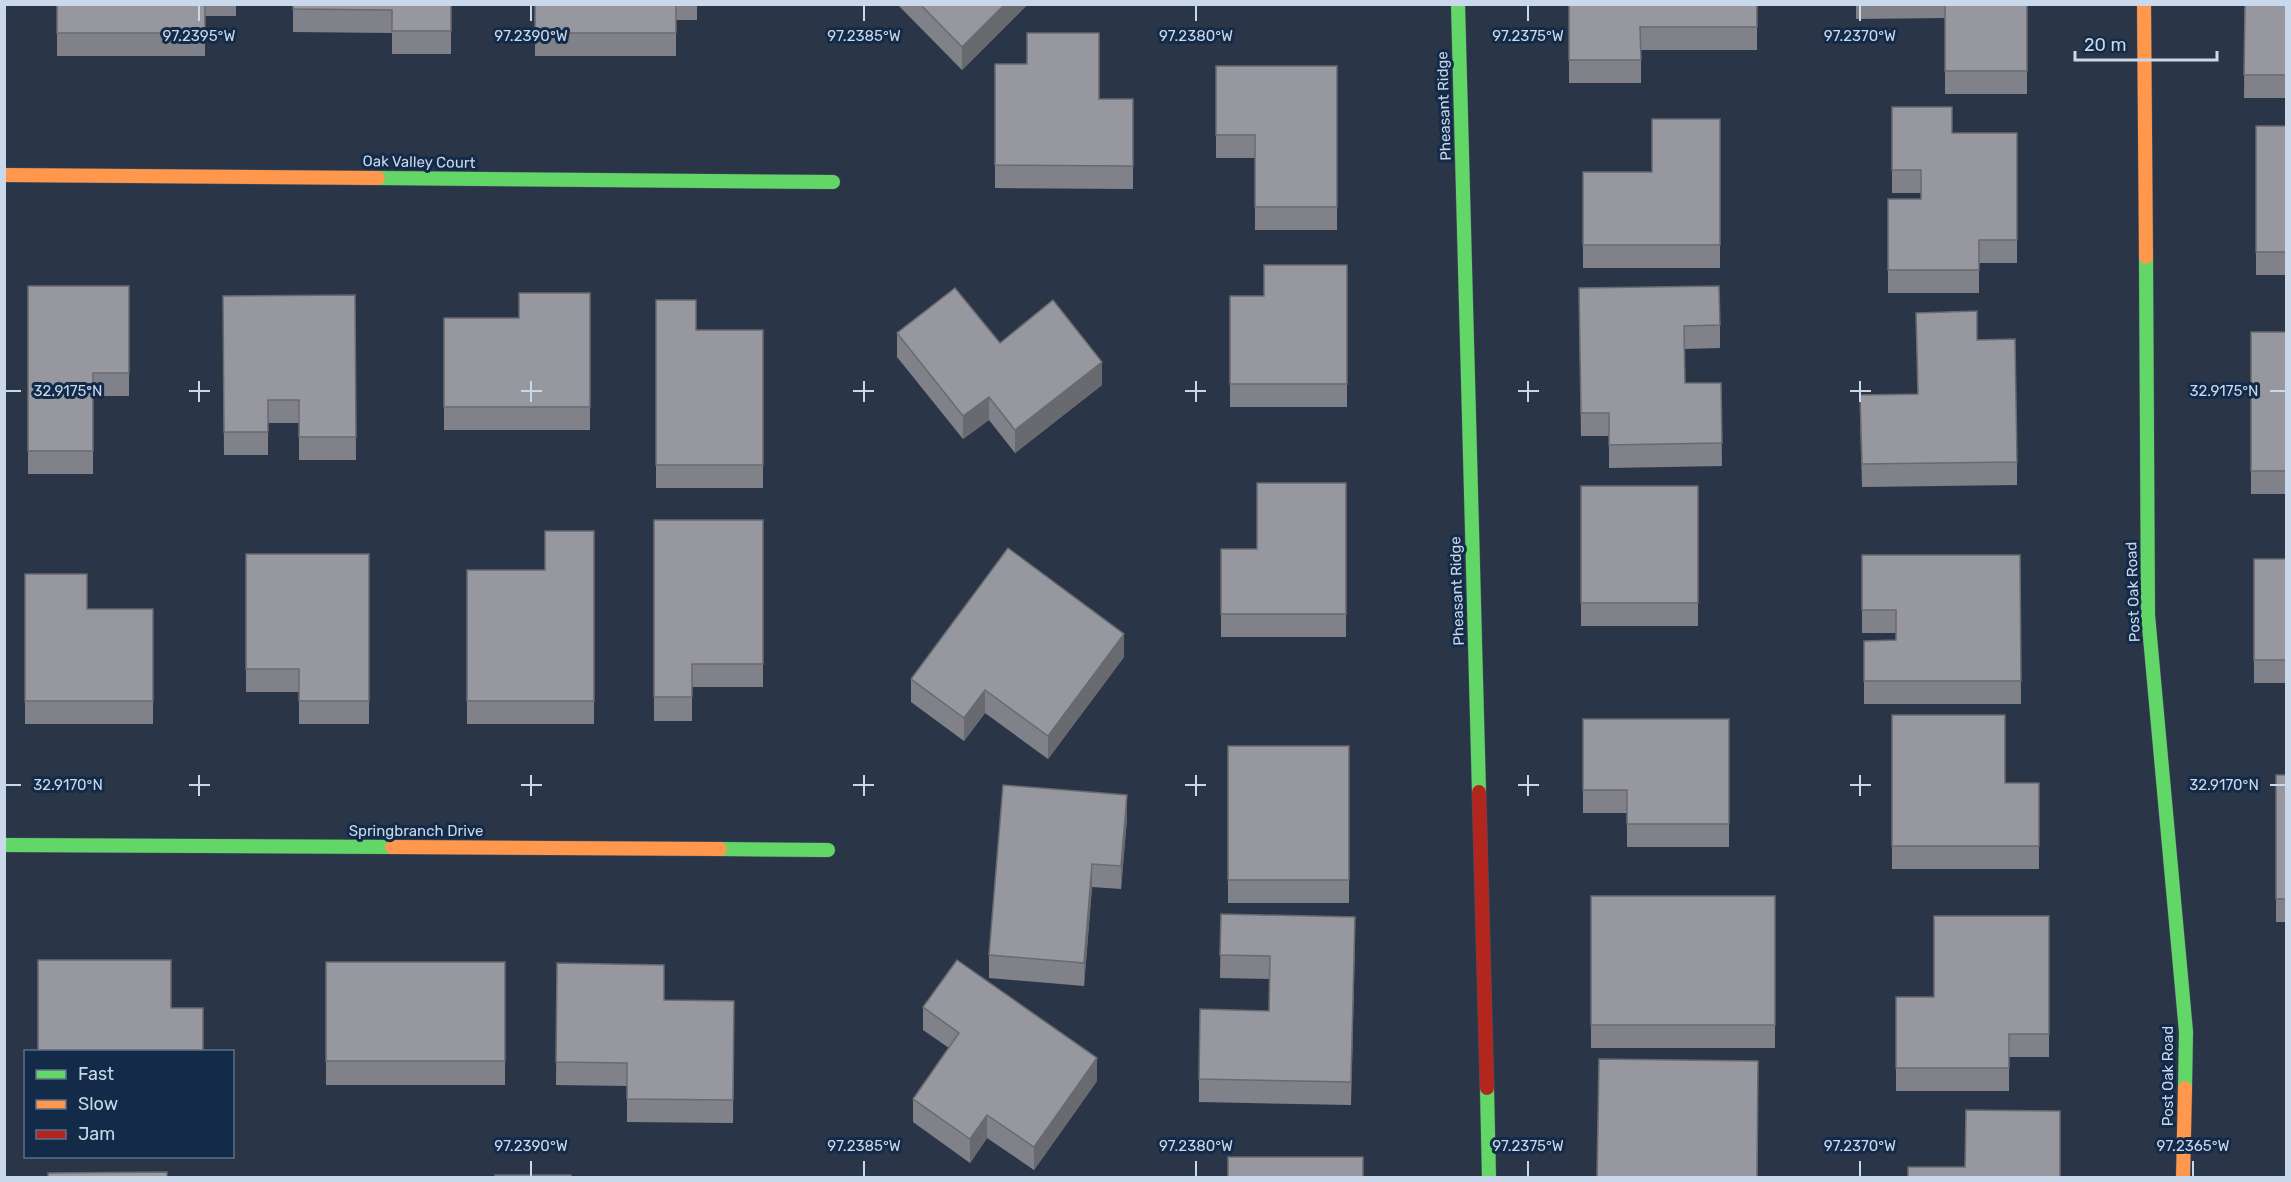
<svg xmlns="http://www.w3.org/2000/svg" width="2291" height="1182" font-family="Rubik,sans-serif">
  <rect width="100%" height="100%" fill="#2a3647"/>
  <g fill="none" stroke-linecap="round" stroke-linejoin="round">
    <defs>
      <g id="fast">
        <path d="M 1458,4 L 1479,792"/>
        <path d="M 378,178 L 833,182"/>
        <path d="M 2146,257 L 2148,615 L 2186,1032 L 2185,1088"/>
        <path d="M 4,845 L 392,847"/>
        <path d="M 720,849 L 828,850"/>
        <path d="M 1487,1088 L 1489,1178"/>
      </g>
      <g id="slow">
        <path d="M 2144,4 L 2146,257"/>
        <path d="M 4,175 L 378,178"/>
        <path d="M 392,847 L 720,849"/>
        <path d="M 2183,1178 L 2185,1088"/>
      </g>
      <path id="jam" d="M 1479,792 L 1487,1088"/>
    </defs>
    <use href="#fast" stroke="#46515f" stroke-width="15"/>
    <use href="#slow" stroke="#46515f" stroke-width="15"/>
    <use href="#jam" stroke="#46515f" stroke-width="15"/>
    <use href="#fast" stroke="#63d668" stroke-width="14"/>
    <use href="#slow" stroke="#ff974d" stroke-width="14"/>
    <use href="#jam" stroke="#b3261e" stroke-width="14"/>
  </g>
  <g fill="#818289">
    <path d="M 57,4 L 236,4 L 236,16 L 205,16 L 205,56 L 57,56 Z"/>
    <path d="M 293,4 L 451,4 L 451,54 L 392,54 L 392,33 L 293,32 Z"/>
    <path d="M 535,4 L 697,4 L 697,20 L 676,20 L 676,56 L 535,56 Z"/>
    <path d="M 897,4 L 1028,4 L 962,70 Z"/>
    <path d="M 1569,4 L 1757,4 L 1757,50 L 1641,50 L 1641,83 L 1569,83 Z"/>
    <path d="M 1856,4 L 2027,4 L 2027,94 L 1945,94 L 1945,18 L 1856,19 Z"/>
    <path d="M 2245,4 L 2286,4 L 2286,98 L 2244,98 Z"/>
    <path d="M 995,64 L 1027,64 L 1099,99 L 1133,99 L 1133,189 L 995,188 Z"/>
    <path d="M 1216,66 L 1337,66 L 1337,230 L 1255,230 L 1255,158 L 1216,158 Z"/>
    <path d="M 1892,107 L 1952,133 L 2017,133 L 2017,263 L 1979,263 L 1979,293 L 1888,293 L 1888,199 L 1921,199 L 1921,193 L 1892,193 Z"/>
    <path d="M 1720,119 L 1720,268 L 1583,268 L 1583,172 L 1652,172 Z"/>
    <rect x="2256" y="126" width="30" height="149"/>
    <path d="M 1347,265 L 1347,407 L 1230,407 L 1230,296 L 1264,296 Z"/>
    <path d="M 28,286 L 129,286 L 129,396 L 93,396 L 93,474 L 28,474 Z"/>
    <path d="M 590,293 L 590,430 L 444,430 L 444,318 L 519,318 Z"/>
    <path d="M 355,295 L 356,460 L 299,460 L 299,423 L 268,423 L 268,455 L 224,455 L 223,296 Z"/>
    <path d="M 656,300 L 696,330 L 763,330 L 763,488 L 656,488 Z"/>
    <path d="M 1579,311 L 1720,325 L 1720,348 L 1685,349 L 1685,383 L 1721,383 L 1722,466 L 1609,468 L 1609,436 L 1581,436 Z"/>
    <rect x="2251" y="332" width="35" height="162"/>
    <path d="M 897,333 L 1102,385 L 1015,453 L 989,420 L 963,439 L 897,357 Z"/>
    <path d="M 1977,340 L 2017,462 L 2017,485 L 1862,487 L 1860,418 L 1917,394 Z"/>
    <path d="M 1346,483 L 1346,637 L 1221,637 L 1221,549 L 1257,549 Z"/>
    <rect x="1581" y="486" width="117" height="140"/>
    <path d="M 654,520 L 763,520 L 763,687 L 692,687 L 692,721 L 654,721 Z"/>
    <path d="M 594,531 L 594,724 L 467,724 L 467,570 L 545,570 Z"/>
    <path d="M 246,554 L 369,554 L 369,724 L 299,724 L 299,692 L 246,692 Z"/>
    <path d="M 1862,555 L 2020,555 L 2021,704 L 1864,704 L 1864,641 L 1896,640 L 1896,633 L 1862,633 Z"/>
    <rect x="2254" y="559" width="32" height="124"/>
    <path d="M 25,574 L 87,609 L 153,609 L 153,724 L 25,724 Z"/>
    <path d="M 1124,657 L 1048,759 L 985,713 L 964,741 L 911,702 L 911,679 Z"/>
    <path d="M 1892,715 L 2005,783 L 2039,783 L 2039,869 L 1892,869 Z"/>
    <path d="M 1583,719 L 1729,719 L 1729,847 L 1627,847 L 1627,813 L 1583,813 Z"/>
    <rect x="1228" y="746" width="121" height="157"/>
    <rect x="2276" y="775" width="10" height="147"/>
    <path d="M 1127,818 L 1121,889 L 1092,887 L 1084,986 L 989,978 L 989,955 Z"/>
    <rect x="1591" y="896" width="184" height="152"/>
    <path d="M 1221,914 L 1355,940 L 1351,1105 L 1199,1102 L 1199,1079 L 1269,1011 L 1270,979 L 1220,978 Z"/>
    <path d="M 2049,916 L 2049,1057 L 2009,1057 L 2009,1091 L 1896,1091 L 1896,997 L 1934,997 Z"/>
    <rect x="326" y="962" width="179" height="123"/>
    <path d="M 557,963 L 664,1000 L 734,1001 L 733,1123 L 627,1122 L 627,1086 L 556,1085 Z"/>
    <path d="M 923,1007 L 1097,1081 L 1034,1170 L 987,1138 L 970,1163 L 913,1122 L 913,1099 L 949,1048 L 923,1030 Z"/>
  </g>
  <g fill="#696a6f">
    <path d="M 1005,4 L 1028,4 L 962,70 L 962,47 Z"/>
    <path d="M 1102,362 L 1102,385 L 1015,453 L 1015,430 Z"/>
    <path d="M 989,397 L 989,420 L 963,439 L 963,416 Z"/>
    <path d="M 1124,634 L 1124,657 L 1048,759 L 1048,736 Z"/>
    <path d="M 985,690 L 985,713 L 964,741 L 964,718 Z"/>
    <path d="M 1127,795 L 1127,818 L 1121,889 L 1121,866 Z"/>
    <path d="M 1092,864 L 1092,887 L 1084,986 L 1084,963 Z"/>
    <path d="M 1097,1058 L 1097,1081 L 1034,1170 L 1034,1147 Z"/>
    <path d="M 987,1115 L 987,1138 L 970,1163 L 970,1139 Z"/>
  </g>
  <g fill="#96979f" stroke="#696a6f" stroke-width="1.5">
    <rect x="57" y="4" width="148" height="29"/>
    <path d="M 293,4 L 451,4 L 451,31 L 392,31 L 392,10 L 293,9 Z"/>
    <rect x="535" y="4" width="141" height="29"/>
    <path d="M 920,4 L 1005,4 L 962,47 Z"/>
    <path d="M 1569,4 L 1757,4 L 1757,27 L 1640,27 L 1641,60 L 1569,60 Z"/>
    <rect x="1945" y="4" width="82" height="67"/>
    <path d="M 2245,4 L 2286,4 L 2286,75 L 2244,75 Z"/>
    <path d="M 1027,33 L 1099,33 L 1099,99 L 1133,99 L 1133,166 L 995,165 L 995,64 L 1027,64 Z"/>
    <path d="M 1216,66 L 1337,66 L 1337,207 L 1255,207 L 1255,135 L 1216,135 Z"/>
    <path d="M 1892,107 L 1952,107 L 1952,133 L 2017,133 L 2017,240 L 1979,240 L 1979,270 L 1888,270 L 1888,199 L 1921,199 L 1921,170 L 1892,170 Z"/>
    <path d="M 1652,119 L 1720,119 L 1720,245 L 1583,245 L 1583,172 L 1652,172 Z"/>
    <rect x="2256" y="126" width="30" height="126"/>
    <path d="M 1264,265 L 1347,265 L 1347,384 L 1230,384 L 1230,296 L 1264,296 Z"/>
    <path d="M 28,286 L 129,286 L 129,373 L 93,373 L 93,451 L 28,451 Z"/>
    <path d="M 1719,286 L 1720,325 L 1684,326 L 1685,383 L 1721,383 L 1722,443 L 1609,445 L 1609,413 L 1581,413 L 1579,288 Z"/>
    <path d="M 955,288 L 1000,343 L 1053,300 L 1102,362 L 1015,430 L 989,397 L 963,416 L 897,333 Z"/>
    <path d="M 519,293 L 590,293 L 590,407 L 444,407 L 444,318 L 519,318 Z"/>
    <path d="M 355,295 L 356,437 L 299,437 L 299,400 L 268,400 L 268,432 L 224,432 L 223,296 Z"/>
    <path d="M 656,300 L 696,300 L 696,330 L 763,330 L 763,465 L 656,465 Z"/>
    <path d="M 1977,311 L 1977,340 L 2015,339 L 2017,462 L 1862,464 L 1860,395 L 1918,394 L 1916,313 Z"/>
    <rect x="2251" y="332" width="35" height="139"/>
    <path d="M 1257,483 L 1346,483 L 1346,614 L 1221,614 L 1221,549 L 1257,549 Z"/>
    <rect x="1581" y="486" width="117" height="117"/>
    <path d="M 654,520 L 763,520 L 763,664 L 692,664 L 692,697 L 654,697 Z"/>
    <path d="M 545,531 L 594,531 L 594,701 L 467,701 L 467,570 L 545,570 Z"/>
    <path d="M 1008,548 L 1124,634 L 1048,736 L 985,690 L 964,718 L 911,679 Z"/>
    <path d="M 246,554 L 369,554 L 369,701 L 299,701 L 299,669 L 246,669 Z"/>
    <path d="M 1862,555 L 2020,555 L 2021,681 L 1864,681 L 1864,641 L 1896,640 L 1896,610 L 1862,610 Z"/>
    <rect x="2254" y="559" width="32" height="101"/>
    <path d="M 25,574 L 87,574 L 87,609 L 153,609 L 153,701 L 25,701 Z"/>
    <path d="M 1892,715 L 2005,715 L 2005,783 L 2039,783 L 2039,846 L 1892,846 Z"/>
    <path d="M 1583,719 L 1729,719 L 1729,824 L 1627,824 L 1627,790 L 1583,790 Z"/>
    <rect x="1228" y="746" width="121" height="134"/>
    <rect x="2276" y="775" width="10" height="124"/>
    <path d="M 1003,785 L 1127,795 L 1121,866 L 1092,864 L 1084,963 L 989,955 Z"/>
    <rect x="1591" y="896" width="184" height="129"/>
    <path d="M 1221,914 L 1355,917 L 1351,1082 L 1199,1079 L 1200,1009 L 1269,1011 L 1270,956 L 1220,955 Z"/>
    <path d="M 1934,916 L 2049,916 L 2049,1034 L 2009,1034 L 2009,1068 L 1896,1068 L 1896,997 L 1934,997 Z"/>
    <path d="M 38,960 L 171,960 L 171,1008 L 203,1008 L 203,1052 L 38,1052 Z"/>
    <path d="M 957,960 L 1097,1058 L 1034,1147 L 987,1115 L 970,1139 L 913,1099 L 959,1033 L 923,1007 Z"/>
    <rect x="326" y="962" width="179" height="99"/>
    <path d="M 557,963 L 664,965 L 664,1000 L 734,1001 L 733,1100 L 627,1099 L 627,1063 L 556,1062 Z"/>
    <path d="M 1599,1059 L 1758,1061 L 1757,1178 L 1597,1178 Z"/>
    <path d="M 1966,1110 L 2060,1111 L 2060,1178 L 1908,1178 L 1908,1167 L 1965,1167 Z"/>
    <rect x="1228" y="1157" width="135" height="21"/>
    <path d="M 167,1172 L 167,1178 L 48,1178 L 48,1173 Z"/>
    <rect x="495" y="1175" width="76" height="3"/>
  </g>
  <path fill="none" stroke="#c9d8eb" stroke-width="2" d="M 199,6 L 199,21M 531,6 L 531,21M 864,6 L 864,21M 1196,6 L 1196,21M 1528,6 L 1528,21M 1860,6 L 1860,21M 199,381 L 199,402M 531,381 L 531,402M 864,381 L 864,402M 1196,381 L 1196,402M 1528,381 L 1528,402M 1860,381 L 1860,402M 6,391 L 21,391M 189,391 L 210,391M 521,391 L 542,391M 853,391 L 874,391M 1185,391 L 1206,391M 1518,391 L 1539,391M 1850,391 L 1871,391M 2270,391 L 2285,391M 199,775 L 199,796M 531,775 L 531,796M 864,775 L 864,796M 1196,775 L 1196,796M 1528,775 L 1528,796M 1860,775 L 1860,796M 6,785 L 21,785M 189,785 L 210,785M 521,785 L 542,785M 853,785 L 874,785M 1185,785 L 1206,785M 1518,785 L 1539,785M 1850,785 L 1871,785M 2270,785 L 2285,785M 531,1161 L 531,1176M 864,1161 L 864,1176M 1196,1161 L 1196,1176M 1528,1161 L 1528,1176M 1860,1161 L 1860,1176M 2193,1161 L 2193,1176"/>
  <g text-anchor="middle" stroke-width="6" stroke-linejoin="round" paint-order="stroke">
    <g font-size="15" fill="#c9d8eb" stroke="#132b49">
      <text transform="translate(1444 106) rotate(-92)" y="5">Pheasant Ridge</text>
      <text transform="translate(419 162) rotate(1)" y="5">Oak Valley Court</text>
      <text transform="translate(1457 591) rotate(-92)" y="5">Pheasant Ridge</text>
      <text transform="translate(2133 592) rotate(-92)" y="5">Post Oak Road</text>
      <text x="416" y="836">Springbranch Drive</text>
      <text transform="translate(2168 1076) rotate(-90)" y="5">Post Oak Road</text>
    </g>
  </g>
  <g font-size="15" text-anchor="middle" fill="#c9d8eb" stroke="#132b49" stroke-width="6" stroke-linejoin="round" paint-order="stroke">
    <text x="199" y="41">97.2395°W</text>
    <text x="531" y="41">97.2390°W</text>
    <text x="864" y="41">97.2385°W</text>
    <text x="1196" y="41">97.2380°W</text>
    <text x="1528" y="41">97.2375°W</text>
    <text x="1860" y="41">97.2370°W</text>
    <text x="68" y="396">32.9175°N</text>
    <text x="2224" y="396">32.9175°N</text>
    <text x="68" y="790">32.9170°N</text>
    <text x="2224" y="790">32.9170°N</text>
    <text x="531" y="1151">97.2390°W</text>
    <text x="864" y="1151">97.2385°W</text>
    <text x="1196" y="1151">97.2380°W</text>
    <text x="1528" y="1151">97.2375°W</text>
    <text x="1860" y="1151">97.2370°W</text>
    <text x="2193" y="1151">97.2365°W</text>
  </g>
  <rect width="2291" height="1182" fill="none" stroke="#c9d8eb" stroke-width="12"/>
  <rect x="24" y="1050" width="210" height="108" fill="#132b49" stroke="#5c708a" stroke-width="1.5"/>
  <rect x="36" y="1070" width="30" height="9" fill="#63d668" stroke="#5c708a" stroke-width="1.5"/>
  <text x="78" y="1080" font-size="18" fill="#c9d8eb">Fast</text>
  <rect x="36" y="1100" width="30" height="9" fill="#ff974d" stroke="#5c708a" stroke-width="1.5"/>
  <text x="78" y="1110" font-size="18" fill="#c9d8eb">Slow</text>
  <rect x="36" y="1130" width="30" height="9" fill="#b3261e" stroke="#5c708a" stroke-width="1.5"/>
  <text x="78" y="1140" font-size="18" fill="#c9d8eb">Jam</text>
  <path d="M2075 51v9h142v-9" fill="none" stroke="#c9d8eb" stroke-width="3"/>
  <text x="2084" y="51" font-size="18" fill="#c9d8eb" stroke="#132b49" stroke-width="4.5" paint-order="stroke">20 m</text>
</svg>
